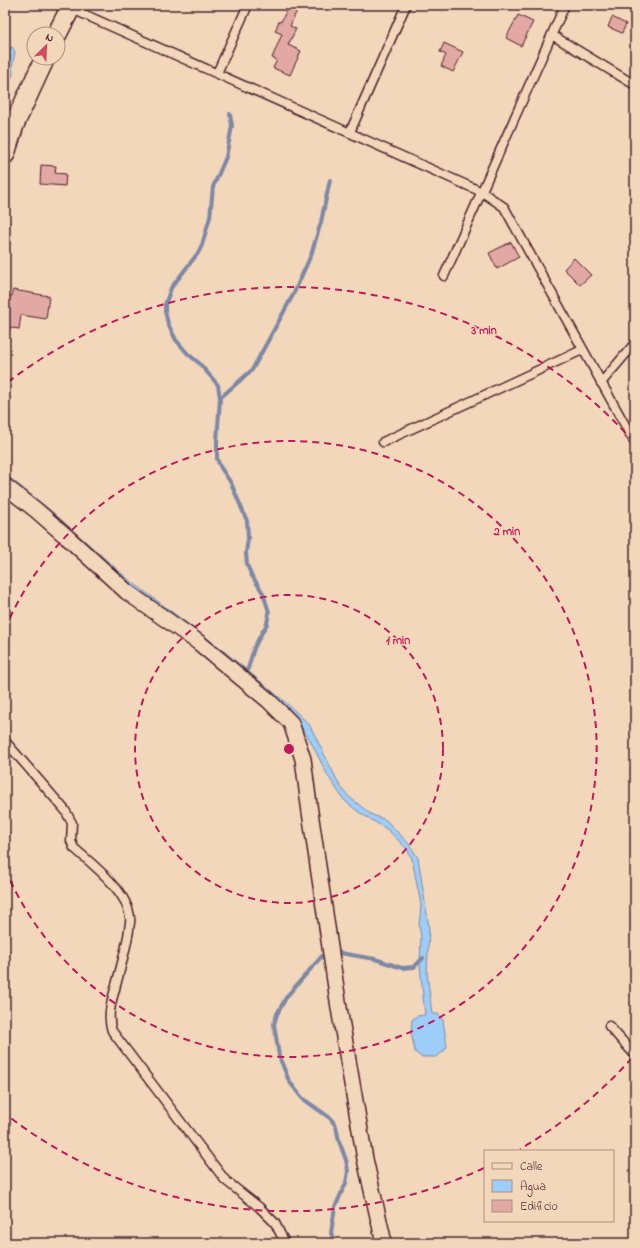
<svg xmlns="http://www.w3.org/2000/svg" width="640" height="1248" font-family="'Indie Flower',sans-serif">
  <rect width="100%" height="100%" fill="#f3d7ba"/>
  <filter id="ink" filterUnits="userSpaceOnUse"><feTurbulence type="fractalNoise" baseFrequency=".025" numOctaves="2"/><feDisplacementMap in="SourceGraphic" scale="8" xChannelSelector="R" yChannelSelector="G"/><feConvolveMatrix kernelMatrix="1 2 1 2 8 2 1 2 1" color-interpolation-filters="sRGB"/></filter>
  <g filter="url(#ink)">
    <g fill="#9dcef9" stroke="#7c88a7">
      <path d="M 12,47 L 15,52 L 12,67 L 13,75 L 5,90 C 5,76 4,62 10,48 Z"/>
      <path d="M 5,474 L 50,510 L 128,579 L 219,647 L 284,701 L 309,724 L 340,786 L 349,797 L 372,815 L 386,820 L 409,844 L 418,858 L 429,928 L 427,972 L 432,1014 L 438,1014 L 443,1020 L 447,1046 L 444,1051 L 436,1057 L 421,1057 L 415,1052 L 411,1032 L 412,1020 L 417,1016 L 425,1015 L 420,966 L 421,936 L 419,926 L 421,905 L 412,859 L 407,849 L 388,830 L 357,811 L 344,800 L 328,776 L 309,738 L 284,705 L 143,598 L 5,480 Z"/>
    </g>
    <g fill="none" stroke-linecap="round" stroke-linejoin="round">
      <g stroke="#7c88a7" stroke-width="4">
        <path d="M 230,114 L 232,126 L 226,157 L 213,187 L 210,217 L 202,245 L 198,253 L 171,288 L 165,305 L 165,311 L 168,324 L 176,340 L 188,354 L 199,363 L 218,385 L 220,398 L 217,441 L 217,459 L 221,468 L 231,483 L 247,521 L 248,538 L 246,553 L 247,565 L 252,576 L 263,593 L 269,612 L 267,624 L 260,636 L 254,648 L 247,672"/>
        <path d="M 220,398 L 252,370 L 293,295 L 311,255 L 321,222 L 330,180"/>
        <path d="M 335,1243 L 331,1233 L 335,1207 L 346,1183 L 348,1171 L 346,1160 L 339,1141 L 336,1126 L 330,1118 L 302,1098 L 289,1081 L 279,1056 L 274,1024 L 277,1014 L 287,996 L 322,956 L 334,952 L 375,959 L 402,968 L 414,967 L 423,958"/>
      </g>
    </g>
    <g fill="#e2a8a3" stroke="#4a1f2b">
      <path d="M 289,5 L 293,5 L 298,8 L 290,26 L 296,29 L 288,45 L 301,51 L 290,75 L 273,68 L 277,60 L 272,58 L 282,34 L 275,31 L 279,21 L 281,22 Z"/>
      <path d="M 518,15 L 533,22 L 521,46 L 506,38 Z"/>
      <path d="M 612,17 L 626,24 L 622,33 L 608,27 Z"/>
      <path d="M 444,43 L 463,52 L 453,72 L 441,66 L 446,55 L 440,52 Z"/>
      <path d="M 41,165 L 56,166 L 55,173 L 66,174 L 65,186 L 40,184 Z"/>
      <path d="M 511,242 L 519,257 L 497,269 L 489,253 Z"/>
      <path d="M 574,258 L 591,275 L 580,285 L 564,269 Z"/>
      <path d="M 13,290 L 49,296 L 46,319 L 21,315 L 19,329 L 5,327 L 5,295 L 12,296 Z"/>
    </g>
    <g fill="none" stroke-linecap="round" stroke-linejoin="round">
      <defs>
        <g id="service">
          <path d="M 70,8 L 482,192 L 504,207 L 635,443"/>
          <path d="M 552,35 L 635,85"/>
          <path d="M 217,73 L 248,5"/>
          <path d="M 350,132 L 406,5"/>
          <path d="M 444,276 L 565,5"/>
          <path d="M 601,383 L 635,343"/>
          <path d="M 383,442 L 582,350"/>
          <path d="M 5,741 L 65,810 L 72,823 L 71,841 L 74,848 C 93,865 128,891 130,918 C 131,922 129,926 129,930 C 126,950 120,970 115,989 C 111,1003 107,1017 112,1031 L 225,1180 L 259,1207 L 275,1223 L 285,1243"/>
          <path d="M 609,1026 L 635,1055"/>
        </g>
        <path id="minor" d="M 5,486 L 36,510 L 68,538 L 127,592 L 198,642 L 268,700 L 291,723 L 303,759 L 309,805 L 339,1008 L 365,1159 L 384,1243"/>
        <g id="tertiary">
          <path d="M 57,34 L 72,5"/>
          <path d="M 5,154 L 14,125 L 45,58"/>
        </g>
      </defs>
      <use href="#service" stroke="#4a1f2b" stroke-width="11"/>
      <use href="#minor" stroke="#4a1f2b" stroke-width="18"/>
      <use href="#tertiary" stroke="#4a1f2b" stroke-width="22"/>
      <use href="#service" stroke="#f3d7ba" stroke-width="8"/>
      <use href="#minor" stroke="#f3d7ba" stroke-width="15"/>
      <use href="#tertiary" stroke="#f3d7ba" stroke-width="19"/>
    </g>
  </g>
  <g fill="none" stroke="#c2185b" stroke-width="2" stroke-dasharray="7 5">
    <circle cx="289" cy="749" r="154"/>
    <path d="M5 629A308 308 0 1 1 5 869"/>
    <path d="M632 1058A462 462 0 0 1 520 1149M484 1168A462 462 0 0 1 8 1116M8 382A462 462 0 0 1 632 440"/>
  </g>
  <circle cx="289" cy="749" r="6" fill="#c2185b" stroke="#f3d7ba" stroke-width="2"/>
  <g font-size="12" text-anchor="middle" font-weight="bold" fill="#c2185b" stroke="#f3d7ba" stroke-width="3" stroke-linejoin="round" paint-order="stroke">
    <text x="484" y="334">3 min</text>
    <text x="507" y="535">2 min</text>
    <text x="398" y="644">1 min</text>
  </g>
  <rect width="640" height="1248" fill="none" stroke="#f3d7ba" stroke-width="20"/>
  <rect x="10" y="10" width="620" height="1228" fill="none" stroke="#4a1f2b" stroke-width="1.5" filter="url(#ink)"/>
  <rect x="484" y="1150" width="130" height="72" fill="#f3d7ba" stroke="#af8d81"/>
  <rect x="492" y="1163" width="20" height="6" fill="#f3d7ba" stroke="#af8d81"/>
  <text x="520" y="1170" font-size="12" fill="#4a1f2b">Calle</text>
  <rect x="492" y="1180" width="20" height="12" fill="#9dcef9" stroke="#af8d81"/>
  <text x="520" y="1190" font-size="12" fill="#4a1f2b">Agua</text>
  <rect x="492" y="1200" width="20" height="12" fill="#e2a8a3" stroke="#af8d81"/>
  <text x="520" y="1210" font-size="12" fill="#4a1f2b">Edificio</text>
  <g transform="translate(46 46) rotate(24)"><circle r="19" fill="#f3d7ba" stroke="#af8d81"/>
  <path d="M0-3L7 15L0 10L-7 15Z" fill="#d1495b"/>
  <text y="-6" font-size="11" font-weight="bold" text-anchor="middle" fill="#4a1f2b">N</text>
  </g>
</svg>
